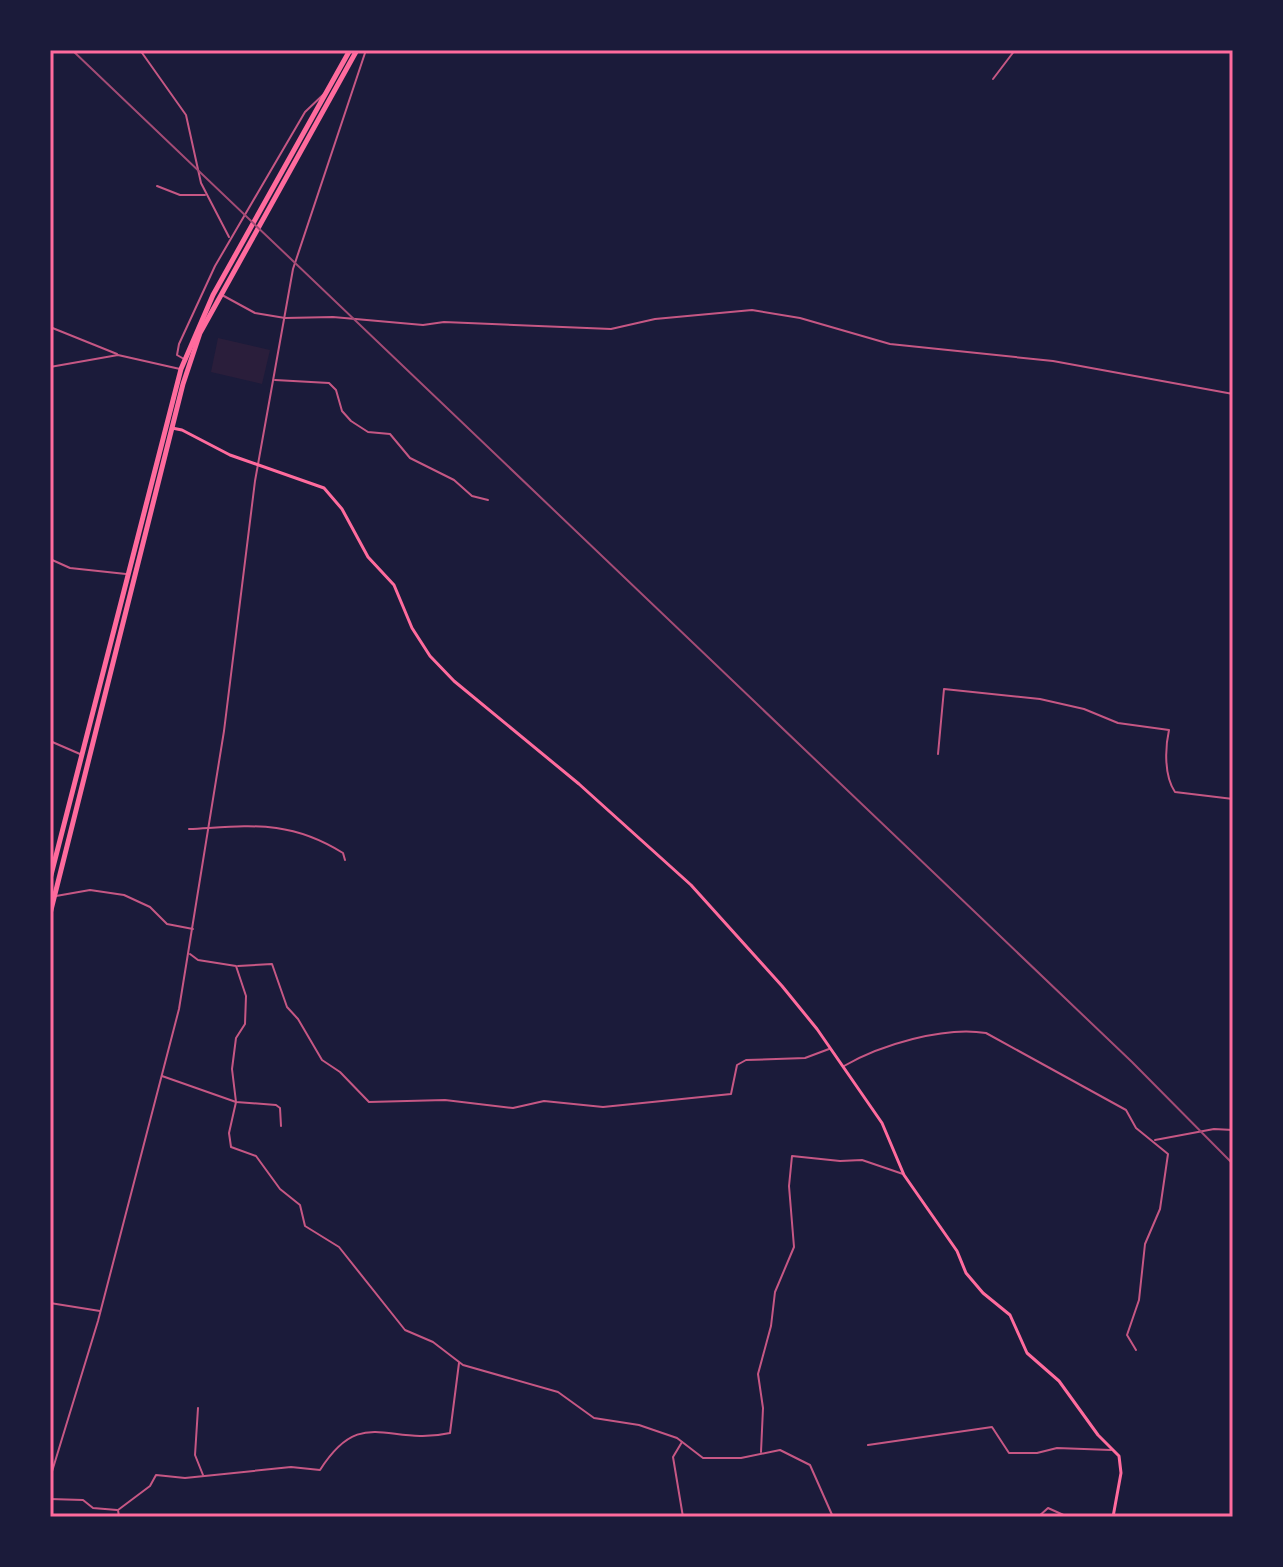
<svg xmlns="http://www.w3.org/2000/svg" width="1283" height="1567" font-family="Rubik,sans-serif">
  <rect width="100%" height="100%" fill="#1b1b3a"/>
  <path fill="#2a1e3b" d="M 218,338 L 270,350 L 262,384 L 211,372 Z"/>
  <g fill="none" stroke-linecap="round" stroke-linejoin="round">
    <g stroke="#c65784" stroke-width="2">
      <path d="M 140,50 L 186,115 L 201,183 L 229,237"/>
      <path d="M 993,79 L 1015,50"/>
      <path d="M 157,186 L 180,195 L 205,195"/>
      <path d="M 222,295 L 255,313 L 285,318 L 333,317 L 423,325 L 444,322 L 611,329 L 655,319 L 752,310 L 800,318 L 890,344 L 1053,361 L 1233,394"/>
      <path d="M 50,327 L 117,354"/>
      <path d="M 184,359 L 177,355 L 179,344 L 215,266 L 305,112 L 326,92"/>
      <path d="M 50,367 L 118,355 L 180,369"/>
      <path d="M 275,380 L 329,383 L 336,390 L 342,411 L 351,421 L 368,432 L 390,434 L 410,458 L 454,480 L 472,496 L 488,500"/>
      <path d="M 50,559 L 70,568 L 126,574"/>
      <path d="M 50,741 L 80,754"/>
      <path d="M 938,754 L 944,689 L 1040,699 L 1084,709 L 1118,723 L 1169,730 C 1165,748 1164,776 1175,792 L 1233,799"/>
      <path d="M 189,829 C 250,826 288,819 343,853 L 345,860"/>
      <path d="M 56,896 L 90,890 L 124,895 L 150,907 L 167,924 L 193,929"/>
      <path d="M 190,954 L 198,960 L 236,966 L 246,996 L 245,1024 L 236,1038 L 232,1069 L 236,1102 L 229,1133 L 231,1147 L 256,1156 L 280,1189 L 300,1205 L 305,1226 L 339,1247 L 405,1330 L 433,1342 L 463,1365 L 558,1392 L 594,1418 L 639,1425 L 677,1438 L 703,1458 L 741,1458 L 780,1450 L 810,1465 L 833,1517"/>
      <path d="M 238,966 L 272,964 L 287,1007 L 298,1019 L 322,1060 L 340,1072 L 369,1102 L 445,1100 L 513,1108 L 544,1101 L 603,1107 L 731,1094 L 737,1065 L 746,1060 L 805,1058 L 829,1049"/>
      <path d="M 844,1066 C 880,1045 944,1026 986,1033 L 1126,1110 L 1136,1128 L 1168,1154 L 1160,1209 L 1145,1244 L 1139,1300 L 1127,1335 L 1136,1350"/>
      <path d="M 162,1076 L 236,1102 L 276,1105 L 280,1108 L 281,1126"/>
      <path d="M 1155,1140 L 1214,1129 L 1233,1130"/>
      <path d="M 50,1303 L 100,1311"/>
      <path d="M 198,1408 L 195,1455 L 203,1475"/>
      <path d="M 682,1442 L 673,1457 L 683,1517"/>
      <path d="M 868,1445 L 992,1427 L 1009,1453 L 1037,1453 L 1057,1448 L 1111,1450"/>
      <path d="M 761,1452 L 763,1408 L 758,1374 L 771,1326 L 775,1292 L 794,1247 L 789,1186 L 792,1156 L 840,1161 L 862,1160 L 903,1174"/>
      <path d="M 50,1478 L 98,1321 L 179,1009 L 224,731 L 255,481 L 293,269 L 366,50"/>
      <path d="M 50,1499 L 83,1500 L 93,1508 L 117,1510"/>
      <path d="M 119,1517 L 118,1510 L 150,1486 L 156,1475 L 185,1478 L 291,1467 L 320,1470 C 362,1404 388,1447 450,1433 L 459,1363"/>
      <path d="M 1038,1517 L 1048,1508 L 1068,1517"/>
    </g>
    <path stroke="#ff6b9d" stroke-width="3" d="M 172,428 L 182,430 L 230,455 L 324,488 L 342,509 L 368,557 L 394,585 L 412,628 L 430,656 L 454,681 L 579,784 L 691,885 L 782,986 L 817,1029 L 882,1123 L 904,1175 L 957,1251 L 966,1273 L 983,1293 L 1010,1315 L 1027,1353 L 1059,1381 L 1098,1435 L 1119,1456 L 1121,1473 L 1113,1517"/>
    <g stroke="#ff6b9d" stroke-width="5">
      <path d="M 50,879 L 181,369 L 213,295 L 350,50"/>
      <path d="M 50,914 L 183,384 L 200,333 L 357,50"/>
    </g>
    <path stroke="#a44b75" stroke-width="2" d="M 72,50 L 1132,1062 L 1233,1164"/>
  </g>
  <rect width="1283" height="1567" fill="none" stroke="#1b1b3a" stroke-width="104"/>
  <rect x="52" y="52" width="1179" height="1463" fill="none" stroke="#ff6b9d" stroke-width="3"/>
</svg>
